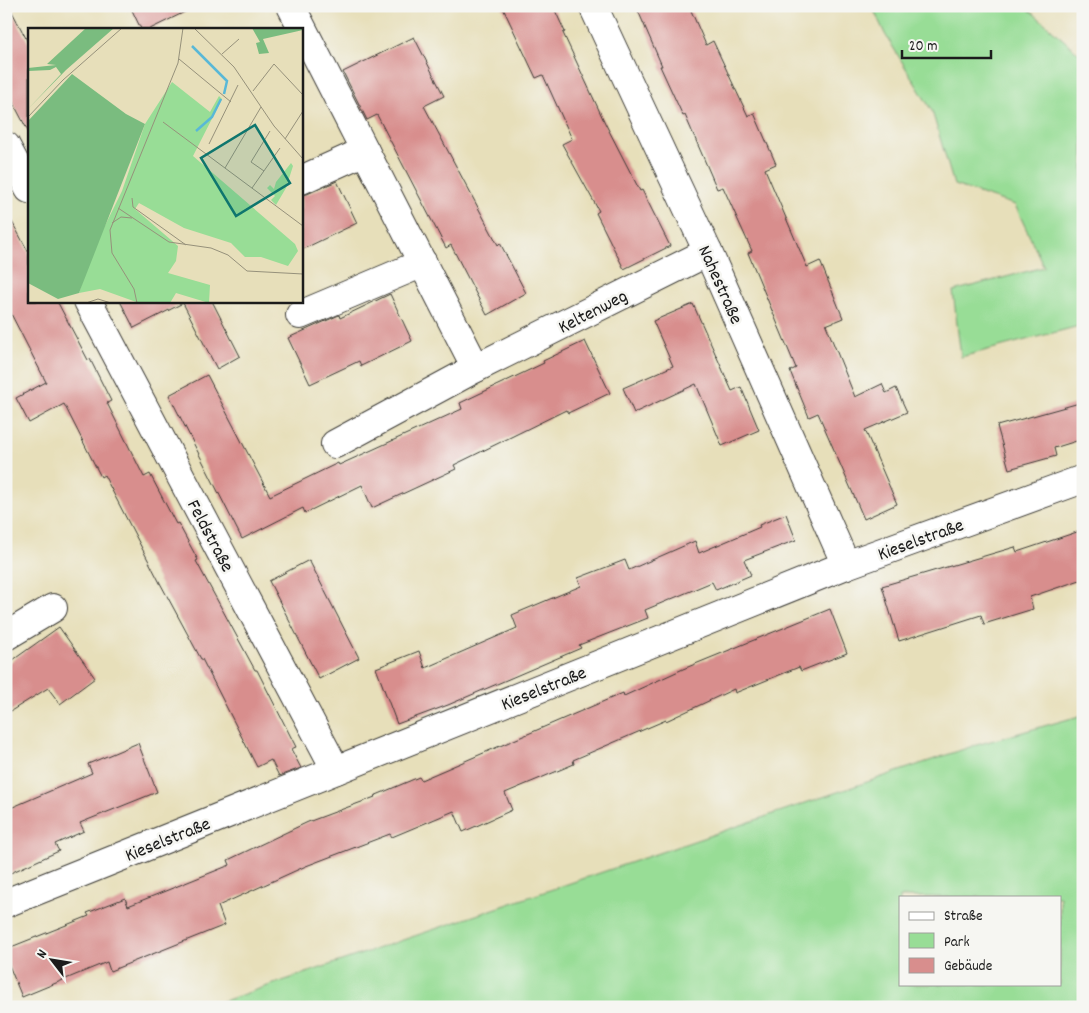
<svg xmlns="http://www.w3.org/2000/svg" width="1089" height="1013" font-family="Dekko,sans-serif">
  <rect width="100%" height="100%" fill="#f6f6f2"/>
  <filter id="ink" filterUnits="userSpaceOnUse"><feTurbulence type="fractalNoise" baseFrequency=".02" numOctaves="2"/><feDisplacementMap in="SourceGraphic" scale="10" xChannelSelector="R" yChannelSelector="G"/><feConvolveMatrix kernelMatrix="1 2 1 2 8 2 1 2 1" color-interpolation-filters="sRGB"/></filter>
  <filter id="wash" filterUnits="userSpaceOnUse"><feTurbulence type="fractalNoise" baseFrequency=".0096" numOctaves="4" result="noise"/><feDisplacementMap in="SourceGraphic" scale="20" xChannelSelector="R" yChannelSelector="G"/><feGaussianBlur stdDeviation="1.12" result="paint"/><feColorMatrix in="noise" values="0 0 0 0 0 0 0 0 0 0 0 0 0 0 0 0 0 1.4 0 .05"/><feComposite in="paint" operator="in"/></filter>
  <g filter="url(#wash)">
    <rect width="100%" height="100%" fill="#e7dfba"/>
    <g fill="#98dd96" stroke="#5a7c59" fill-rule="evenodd">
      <path d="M 872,6 L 1025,6 L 1083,57 L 1083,325 L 961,357 L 953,291 L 1044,267 L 1015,205 L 954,185 L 932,111 L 885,34 Z"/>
      <path d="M 1083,715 L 1083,1007 L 206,1007 L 973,746 ZM 900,897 L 1060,897 L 1060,984 L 900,984 Z"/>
    </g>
    <g id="blocks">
      <g fill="#d88e8d">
        <path d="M 6,6 L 9,6 L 29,44 L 29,133 L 6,89 Z"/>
        <path d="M 130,6 L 197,6 L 150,29 L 141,29 Z"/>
        <path d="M 502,6 L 553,6 L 565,32 L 563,33 L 605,123 L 640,191 L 642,190 L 670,246 L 624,269 L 596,213 L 599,211 L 562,144 L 572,139 L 543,75 L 536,78 Z"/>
        <path d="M 636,6 L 689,6 L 706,45 L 713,41 L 748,116 L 754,113 L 776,164 L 765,169 L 807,267 L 820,261 L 843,318 L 826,325 L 855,397 L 882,384 L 886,393 L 896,388 L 907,412 L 865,430 L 897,504 L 864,519 L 818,413 L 809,417 L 790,371 L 796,368 L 748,253 L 752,251 L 723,187 L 717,189 L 685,115 L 683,116 L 660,66 L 662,66 Z"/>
        <path d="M 414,37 L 444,96 L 424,106 L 498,245 L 500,243 L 526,293 L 487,315 L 451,245 L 446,248 L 377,115 L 367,120 L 343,72 Z"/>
        <path d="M 337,181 L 357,223 L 301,250 L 301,195 L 307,194 Z"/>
        <path d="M 6,211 L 29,253 L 29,301 L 57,301 L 88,360 L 90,359 L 111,401 L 107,403 L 144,477 L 150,474 L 176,524 L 178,523 L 198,560 L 196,561 L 255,670 L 257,670 L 296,747 L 291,749 L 301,768 L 279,776 L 271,760 L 257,767 L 202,659 L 201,659 L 160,583 L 104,475 L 101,477 L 64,404 L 29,423 L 16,398 L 46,382 L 6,304 Z"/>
        <path d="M 390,294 L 412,341 L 361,366 L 359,361 L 310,384 L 288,338 L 339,315 L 340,318 Z"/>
        <path d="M 120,301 L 212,301 L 240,356 L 217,369 L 183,303 L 134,328 Z"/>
        <path d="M 693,304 L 732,391 L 741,387 L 759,430 L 722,446 L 696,384 L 634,413 L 623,388 L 673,366 L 653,321 Z"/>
        <path d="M 585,341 L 610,393 L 568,413 L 566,410 L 454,465 L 456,469 L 372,508 L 362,485 L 305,513 L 303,508 L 242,539 L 169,395 L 207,375 L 270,496 L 338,463 L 339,465 L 462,409 L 460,403 L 544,363 L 543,361 Z"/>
        <path d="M 1083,402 L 1083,439 L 1054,448 L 1056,456 L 1009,469 L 997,426 Z"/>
        <path d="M 786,514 L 796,540 L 744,560 L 751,575 L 716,590 L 712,582 L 645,610 L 648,618 L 579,645 L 581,648 L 448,705 L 397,724 L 376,668 L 419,651 L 425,668 L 517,628 L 512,615 L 581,586 L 578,578 L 625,560 L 629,570 L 695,541 L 699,553 L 760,527 L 759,525 Z"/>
        <path d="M 1083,530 L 1083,579 L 1030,597 L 1033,609 L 984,624 L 981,615 L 899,641 L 882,586 L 1015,547 L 1017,552 Z"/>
        <path d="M 309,560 L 359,658 L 319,679 L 269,581 Z"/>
        <path d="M 830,609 L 847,653 L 801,671 L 799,667 L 735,693 L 734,689 L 666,721 L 666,720 L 573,760 L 574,764 L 505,793 L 512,810 L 463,832 L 454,811 L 392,837 L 390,834 L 306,866 L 218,906 L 225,925 L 110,971 L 107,962 L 22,997 L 6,958 L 6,949 L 89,916 L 87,913 L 125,898 L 128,906 L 230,865 L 228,860 L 308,822 L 375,797 L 374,796 L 419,777 L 421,780 L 623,693 L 624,696 L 683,669 Z"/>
        <path d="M 59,627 L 95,678 L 60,704 L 48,688 L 6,714 L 6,665 Z"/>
        <path d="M 138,743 L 157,792 L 80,823 L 84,831 L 55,844 L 59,851 L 6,875 L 6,810 L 92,773 L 88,764 Z"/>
      </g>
    </g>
  </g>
  <g filter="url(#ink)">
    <use href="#blocks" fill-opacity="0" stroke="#3a3934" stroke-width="1"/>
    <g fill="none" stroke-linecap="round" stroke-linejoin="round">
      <defs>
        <g id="minor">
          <path d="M 291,6 L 476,368 L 708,252"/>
          <path d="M 593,6 L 708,252 L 846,565"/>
          <path d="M 6,146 L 29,189"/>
          <path d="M 301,180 L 365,151"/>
          <path d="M 88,301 L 336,770"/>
          <path d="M 300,315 L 423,263"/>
          <path d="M 335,444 L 476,368"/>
          <path d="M 6,636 L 53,608"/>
          <path d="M 6,903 L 846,565 L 1083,479"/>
        </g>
      </defs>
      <use href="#minor" stroke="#3a3934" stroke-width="30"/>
      <use href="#minor" stroke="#fff" stroke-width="28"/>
    </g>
  </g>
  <g text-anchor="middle" stroke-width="5" stroke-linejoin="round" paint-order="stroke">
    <g font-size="19" fill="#1c1c1c" stroke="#f6f6f2">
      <text transform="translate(722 284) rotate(66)" y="7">Nahestraße</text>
      <text transform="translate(592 310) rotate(-27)" y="7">Keltenweg</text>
      <text transform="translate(212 535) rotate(62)" y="7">Feldstraße</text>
      <text transform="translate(920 538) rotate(-20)" y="7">Kieselstraße</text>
      <text transform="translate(543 687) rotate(-22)" y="7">Kieselstraße</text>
      <text transform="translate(167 838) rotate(-22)" y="7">Kieselstraße</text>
    </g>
  </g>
  <g transform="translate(28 28)">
    <rect width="275" height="275" fill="#e7dfba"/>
    <path d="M 144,54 L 182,84 L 191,68 L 194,71 L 165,128 L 267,216 L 270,223 L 260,238 L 233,229 L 217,229 L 203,215 L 156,200 L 111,175 L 107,181 L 150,218 L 148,233 L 140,245 L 182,257 L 181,275 L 148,265 L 142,275 L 111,275 L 72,261 L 51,265 L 66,220 L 94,163 L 117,96 ZM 263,135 L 265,138 L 258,160 L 248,177 L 243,172 L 247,168 L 239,160 L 242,157 L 246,161 L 248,154 Z" fill="#98dd96"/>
    <path d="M 58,0 L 86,0 L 38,42 L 0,81 L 33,46 L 28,39 L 22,42 L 0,43 L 0,40 L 28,37 L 19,36 ZM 224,0 L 275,0 L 275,2 L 235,11 L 241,25 L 231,26 L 228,15 L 232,14 ZM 44,46 L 98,86 L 117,96 L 51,265 L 30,271 L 0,255 L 0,93 Z" fill="#7abc7f"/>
    <path fill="none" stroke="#59b8d7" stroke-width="2.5" d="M 164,18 L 199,53 L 196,66M 168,103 L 184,89 L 193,71"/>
    <path fill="none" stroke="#96917b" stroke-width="1" d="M 166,0 L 206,39 L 246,98 L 275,131M 194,26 L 211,11M 151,31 L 203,74M 225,63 L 246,36 L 275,67M 0,89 L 35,52 L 94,0M 135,94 L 275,198M 257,111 L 275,83M 181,116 L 210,57M 197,140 L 233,79M 236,143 L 223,134 L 242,103M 224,160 L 252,120M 104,170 L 105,179 L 158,217M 90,180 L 141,214 L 183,220 L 200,227 L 219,243 L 275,246M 84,195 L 93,189 L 104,190M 58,275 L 70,271 L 83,275M 109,275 L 106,261 L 84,225 L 82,202 L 150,35 L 155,0"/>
    <path fill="#0f766e" fill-opacity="0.15" stroke="#0f766e" stroke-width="2.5" d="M 227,97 L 262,155 L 208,188 L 173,130 Z"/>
    <rect width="275" height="275" fill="none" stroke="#1c1c1c" stroke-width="2.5"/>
  </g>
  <rect width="1089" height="1013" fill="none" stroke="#f6f6f2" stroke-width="25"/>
  <rect x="899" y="896" width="162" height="90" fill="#f6f6f2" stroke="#9f9f9c"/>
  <rect x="909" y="912" width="25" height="8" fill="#ffffff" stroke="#9f9f9c"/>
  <text x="944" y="920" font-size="15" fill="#1c1c1c">Straße</text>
  <rect x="909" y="933" width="25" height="15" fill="#98dd96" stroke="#9f9f9c"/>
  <text x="944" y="946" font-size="15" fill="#1c1c1c">Park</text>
  <rect x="909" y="958" width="25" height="15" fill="#d88e8d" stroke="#9f9f9c"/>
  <text x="944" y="970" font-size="15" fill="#1c1c1c">Gebäude</text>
  <g transform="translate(52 960) rotate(301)" stroke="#f6f6f2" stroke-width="4" paint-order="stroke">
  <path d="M0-4L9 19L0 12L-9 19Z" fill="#1c1c1c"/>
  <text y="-8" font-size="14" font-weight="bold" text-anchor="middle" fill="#1c1c1c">N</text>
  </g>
  <path d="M902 50v8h89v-8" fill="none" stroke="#1c1c1c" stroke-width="2.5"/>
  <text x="909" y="50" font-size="15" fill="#1c1c1c" stroke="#f6f6f2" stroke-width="4" paint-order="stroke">20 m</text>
</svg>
